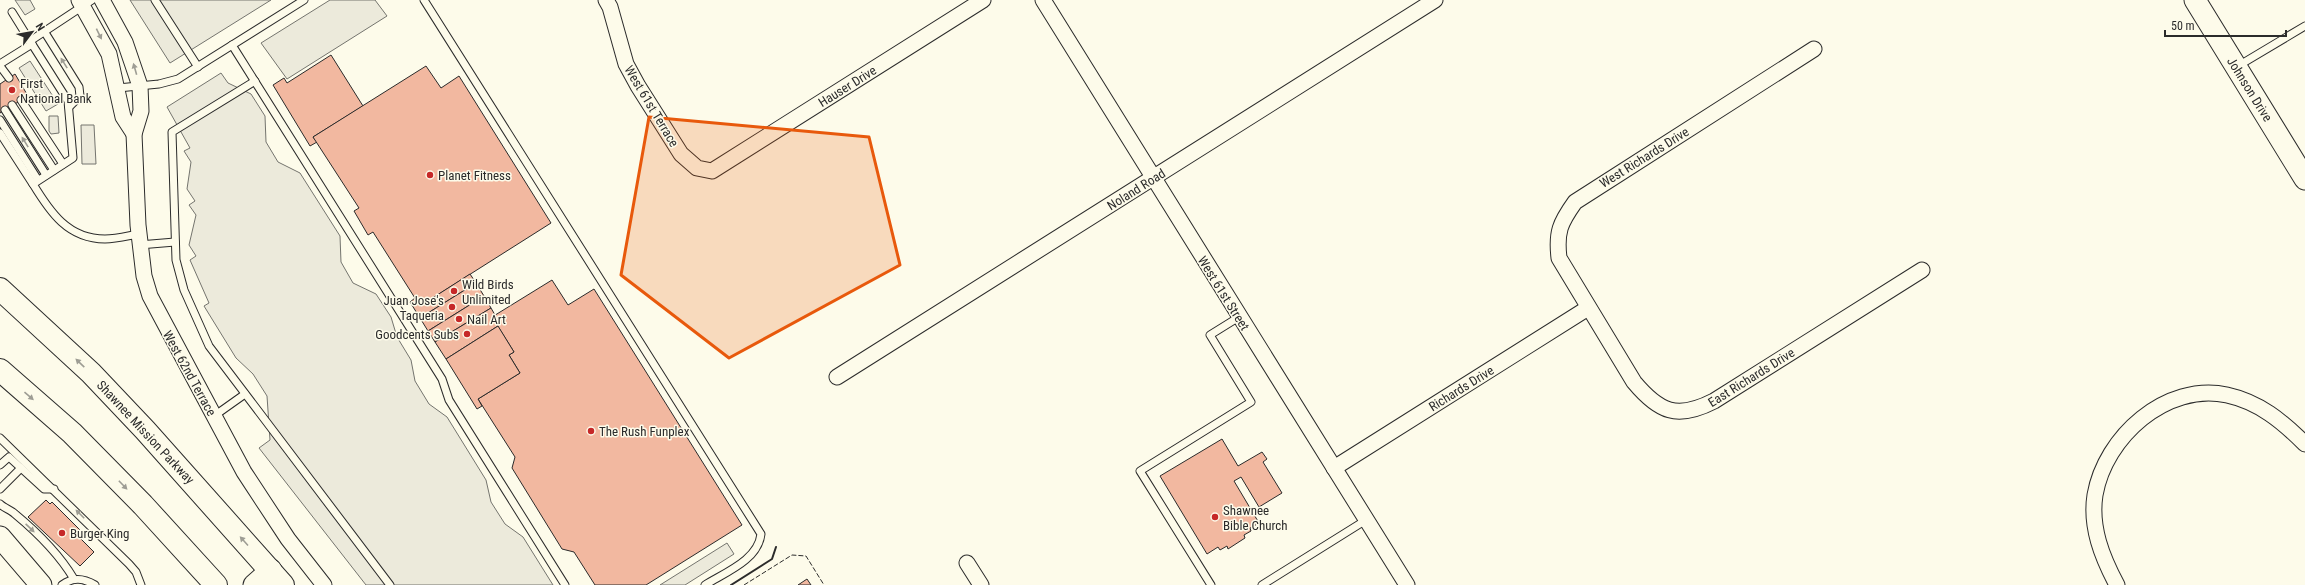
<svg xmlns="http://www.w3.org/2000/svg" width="2305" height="585" font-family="'Roboto Condensed',sans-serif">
  <rect width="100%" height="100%" fill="#fdfbea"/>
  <g fill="#eceadb" stroke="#74746e">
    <path d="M 15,0 L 30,0 L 35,9 L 25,15 Z"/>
    <path d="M 130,0 L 271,0 L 170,63 Z"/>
    <path d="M 330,0 L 375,0 L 387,16 L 287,79 L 261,43 Z"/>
    <path d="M 30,61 L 58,104 L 46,111 L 19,68 Z"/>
    <path d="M 221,73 L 228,83 L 251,94 L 265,116 L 266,142 L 278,162 L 300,173 L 340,236 L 341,262 L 353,283 L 376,294 L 391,317 L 397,337 L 411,360 L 415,381 L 429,404 L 447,417 L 486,480 L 491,502 L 505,524 L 523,537 L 553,585 L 366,585 L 259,448 L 270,440 L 267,396 L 253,374 L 236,358 L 204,306 L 209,303 L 190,260 L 196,256 L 189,245 L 196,215 L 189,205 L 195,201 L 187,189 L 191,162 L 184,151 L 190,148 L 167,107 Z"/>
    <path d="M 49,116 L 58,116 L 59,133 L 51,134 L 49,131 Z"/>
    <path d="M 81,125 L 94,125 L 96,164 L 82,164 Z"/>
    <path d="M 727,543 L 734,554 L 685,585 L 660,585 Z"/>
  </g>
  <g fill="#f2b8a0" stroke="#2b2b2b">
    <path d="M 331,55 L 363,106 L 313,137 L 317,142 L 310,146 L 273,85 L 284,78 L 287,83 Z"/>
    <path d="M 426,66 L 441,88 L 459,76 L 551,223 L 420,306 L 373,232 L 368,235 L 354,211 L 359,208 L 313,137 Z"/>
    <path d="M 15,74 L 28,96 L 0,113 L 0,84 Z"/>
    <path d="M 470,274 L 476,283 L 420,318 L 410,302 L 415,298 L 420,306 Z"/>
    <path d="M 552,280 L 568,305 L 594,289 L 742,525 L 646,585 L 595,585 L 574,552 L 562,549 L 512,468 L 515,457 L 478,399 L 520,373 L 509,355 L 514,352 L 492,317 Z"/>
    <path d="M 476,283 L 484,296 L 428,331 L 420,318 Z"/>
    <path d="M 484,296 L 491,308 L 435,342 L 428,331 Z"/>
    <path d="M 491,308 L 495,315 L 492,317 L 498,326 L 446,359 L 435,342 Z"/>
    <path d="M 498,326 L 514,352 L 509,355 L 520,373 L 478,399 L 482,406 L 477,409 L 446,359 Z"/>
    <path d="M 1222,439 L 1238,466 L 1262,452 L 1267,459 L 1263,462 L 1282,493 L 1259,507 L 1241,477 L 1234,481 L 1259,523 L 1250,528 L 1251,531 L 1244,535 L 1245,538 L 1228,549 L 1227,546 L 1220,550 L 1218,547 L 1207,554 L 1160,476 Z"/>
    <path d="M 46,500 L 50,504 L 52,502 L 81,531 L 77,535 L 94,552 L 80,566 L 28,517 Z"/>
    <path d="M 807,579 L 811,585 L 798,585 Z"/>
  </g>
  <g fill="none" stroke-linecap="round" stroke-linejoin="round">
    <defs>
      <g id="lane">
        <path d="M 92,0 L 30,41 L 68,101 L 73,158 L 33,184 C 50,212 68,239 105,239 C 116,239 127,236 138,234"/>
        <path d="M 155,0 L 198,67"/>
        <path d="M 424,0 L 761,534 C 758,560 726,572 705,585"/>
        <path d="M 12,12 L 30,41"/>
        <path d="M 44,31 L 79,87 L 80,96 L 69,107"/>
        <path d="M 232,45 L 442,379 L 449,400 L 565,585"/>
        <path d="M 0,64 L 32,44"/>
        <path d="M 0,66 L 9,78"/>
        <path d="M 2238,66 L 2305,26"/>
        <path d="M 255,81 L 172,132 L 176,260 L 184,290 L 209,346 L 390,585"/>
        <path d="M 118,88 L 159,84 L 178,79 L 304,0"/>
        <path d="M 21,100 L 63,164"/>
        <path d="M 12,105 L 54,170"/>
        <path d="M 5,110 L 46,175"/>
        <path d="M 0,120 L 38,180"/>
        <path d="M 0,133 L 33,184"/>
        <path d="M 139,245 L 175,242"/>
        <path d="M 214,416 L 245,394"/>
        <path d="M 0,438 L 129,564 L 136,572 L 141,585"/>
        <path d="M 0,465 L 9,457 L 44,489 L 54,489"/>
        <path d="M 0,489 L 21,468"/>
        <path d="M 0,504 C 4,508 11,510 15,514 C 38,533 59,554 74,579"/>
        <path d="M 62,585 C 73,577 83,578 95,585"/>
        <path d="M 1211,585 L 1140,471 L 1251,402 L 1210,335 L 1239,317"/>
        <path d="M 1262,585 L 1366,520"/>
      </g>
      <g id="street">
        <path d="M 79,0 L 109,54 L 123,117 L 134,134"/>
        <path d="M 102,0 L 125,42 L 140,86 L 141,111 L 134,134 L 138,225 L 144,276 L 150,296 L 244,472 L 288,539 L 324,585"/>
        <path d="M 606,0 L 610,7 L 626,64 L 638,86 L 681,154 L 697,168 L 712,171 L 983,0"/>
        <path d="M 1043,0 L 1407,585"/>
        <path d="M 1814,49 L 1575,202 C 1560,223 1556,232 1559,258 L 1634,382 C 1659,412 1677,420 1714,401 L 1922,270"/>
        <path d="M 837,377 L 1435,0"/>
        <path d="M 1334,468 L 1588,308"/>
        <path d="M 967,563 L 981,585"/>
        <path d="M 2117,585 C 2102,557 2090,527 2095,495 C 2105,437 2166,382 2227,395 C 2259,402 2282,421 2305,444"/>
      </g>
      <g id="secondary">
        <path d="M 2195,0 L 2305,179"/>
        <path d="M 0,537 L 41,585"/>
        <path d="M 254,585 L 271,570"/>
      </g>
      <g id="highway">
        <path d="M 0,289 L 91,373 L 145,430 L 283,585"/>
        <path d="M 0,370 L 72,433 L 143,505 L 216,585"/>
      </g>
    </defs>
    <use href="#lane" stroke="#2b2b2b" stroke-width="9"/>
    <use href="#street" stroke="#2b2b2b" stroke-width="17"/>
    <use href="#secondary" stroke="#2b2b2b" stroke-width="23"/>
    <use href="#highway" stroke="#2b2b2b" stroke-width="24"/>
    <use href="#lane" stroke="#fdfbea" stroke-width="7"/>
    <use href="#street" stroke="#fdfbea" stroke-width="15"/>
    <use href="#secondary" stroke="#fdfbea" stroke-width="21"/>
    <use href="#highway" stroke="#fdfbea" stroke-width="22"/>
    <path stroke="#2b2b2b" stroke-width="1" stroke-dasharray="5 2" stroke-linecap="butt" d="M 744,585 L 792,555 L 806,556 L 824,585"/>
    <path stroke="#2b2b2b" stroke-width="2" d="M 731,585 L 772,559 L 776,547"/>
  </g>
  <defs><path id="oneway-solid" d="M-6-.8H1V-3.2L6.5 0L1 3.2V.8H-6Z"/></defs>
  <g fill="#9e9d94">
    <use href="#oneway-solid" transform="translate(99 34) rotate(64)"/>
    <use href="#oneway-solid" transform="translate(64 63) rotate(-122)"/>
    <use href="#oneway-solid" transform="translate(135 69) rotate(-106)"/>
    <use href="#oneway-solid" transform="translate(25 142) rotate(-122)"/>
    <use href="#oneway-solid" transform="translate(80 363) rotate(-136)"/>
    <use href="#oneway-solid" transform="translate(29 396) rotate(41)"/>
    <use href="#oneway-solid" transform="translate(123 485) rotate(46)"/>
    <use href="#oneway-solid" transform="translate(80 514) rotate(-135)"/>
    <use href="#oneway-solid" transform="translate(30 528) rotate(43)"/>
    <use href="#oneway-solid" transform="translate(244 541) rotate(-132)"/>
  </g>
  <path fill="#e8590c" fill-opacity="0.2" stroke="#e8590c" stroke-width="3" stroke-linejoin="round" d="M 649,117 L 869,137 L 900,265 L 729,358 L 621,275 Z"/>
  <g fill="#c62828" stroke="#fdfbea" stroke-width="1.5">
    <circle cx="12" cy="90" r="4"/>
    <circle cx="430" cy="175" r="4"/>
    <circle cx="454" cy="291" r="4"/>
    <circle cx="452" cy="307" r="4"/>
    <circle cx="459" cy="319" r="4"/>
    <circle cx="467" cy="334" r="4"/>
    <circle cx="591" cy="431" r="4"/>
    <circle cx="1215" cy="517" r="4"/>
    <circle cx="62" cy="533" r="4"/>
  </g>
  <g text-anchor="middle" stroke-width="3" stroke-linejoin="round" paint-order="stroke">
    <g font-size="13" fill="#2b2b2b" stroke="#fdfbea" text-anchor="start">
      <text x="20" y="88">First<tspan x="20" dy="15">National Bank</tspan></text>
      <text x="438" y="180">Planet Fitness</text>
      <text x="462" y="289">Wild Birds<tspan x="462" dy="15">Unlimited</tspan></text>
      <text x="444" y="305" text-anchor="end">Juan Jose's<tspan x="444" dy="15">Taqueria</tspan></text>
      <text x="467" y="324">Nail Art</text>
      <text x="459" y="339" text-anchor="end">Goodcents Subs</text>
      <text x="599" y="436">The Rush Funplex</text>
      <text x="1223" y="515">Shawnee<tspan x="1223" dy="15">Bible Church</tspan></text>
      <text x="70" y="538">Burger King</text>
    </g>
    <g font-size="13" fill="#2b2b2b" stroke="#fdfbea">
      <text transform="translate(847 86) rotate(-32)" y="5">Hauser Drive</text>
      <text transform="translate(2250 89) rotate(58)" y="5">Johnson Drive</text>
      <text transform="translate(652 106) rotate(59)" y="5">West 61st Terrace</text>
      <text transform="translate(1644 157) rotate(-32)" y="5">West Richards Drive</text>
      <text transform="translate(1136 189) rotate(-32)" y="5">Noland Road</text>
      <text transform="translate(1224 293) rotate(58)" y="5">West 61st Street</text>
      <text transform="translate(190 373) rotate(61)" y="5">West 62nd Terrace</text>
      <text transform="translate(1751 377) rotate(-32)" y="5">East Richards Drive</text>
      <text transform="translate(1461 388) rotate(-32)" y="5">Richards Drive</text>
      <text transform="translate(146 432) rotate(47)" y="5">Shawnee Mission Parkway</text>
    </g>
  </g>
  <g transform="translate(32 32) rotate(58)" stroke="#fdfbea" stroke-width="3" paint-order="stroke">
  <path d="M0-3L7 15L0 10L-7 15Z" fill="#2b2b2b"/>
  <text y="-6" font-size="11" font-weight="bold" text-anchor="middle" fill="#2b2b2b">N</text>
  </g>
  <path d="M2165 30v6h121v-6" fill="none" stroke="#2b2b2b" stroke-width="2"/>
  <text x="2171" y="30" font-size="12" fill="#2b2b2b" stroke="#fdfbea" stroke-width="3" paint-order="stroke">50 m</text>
</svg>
